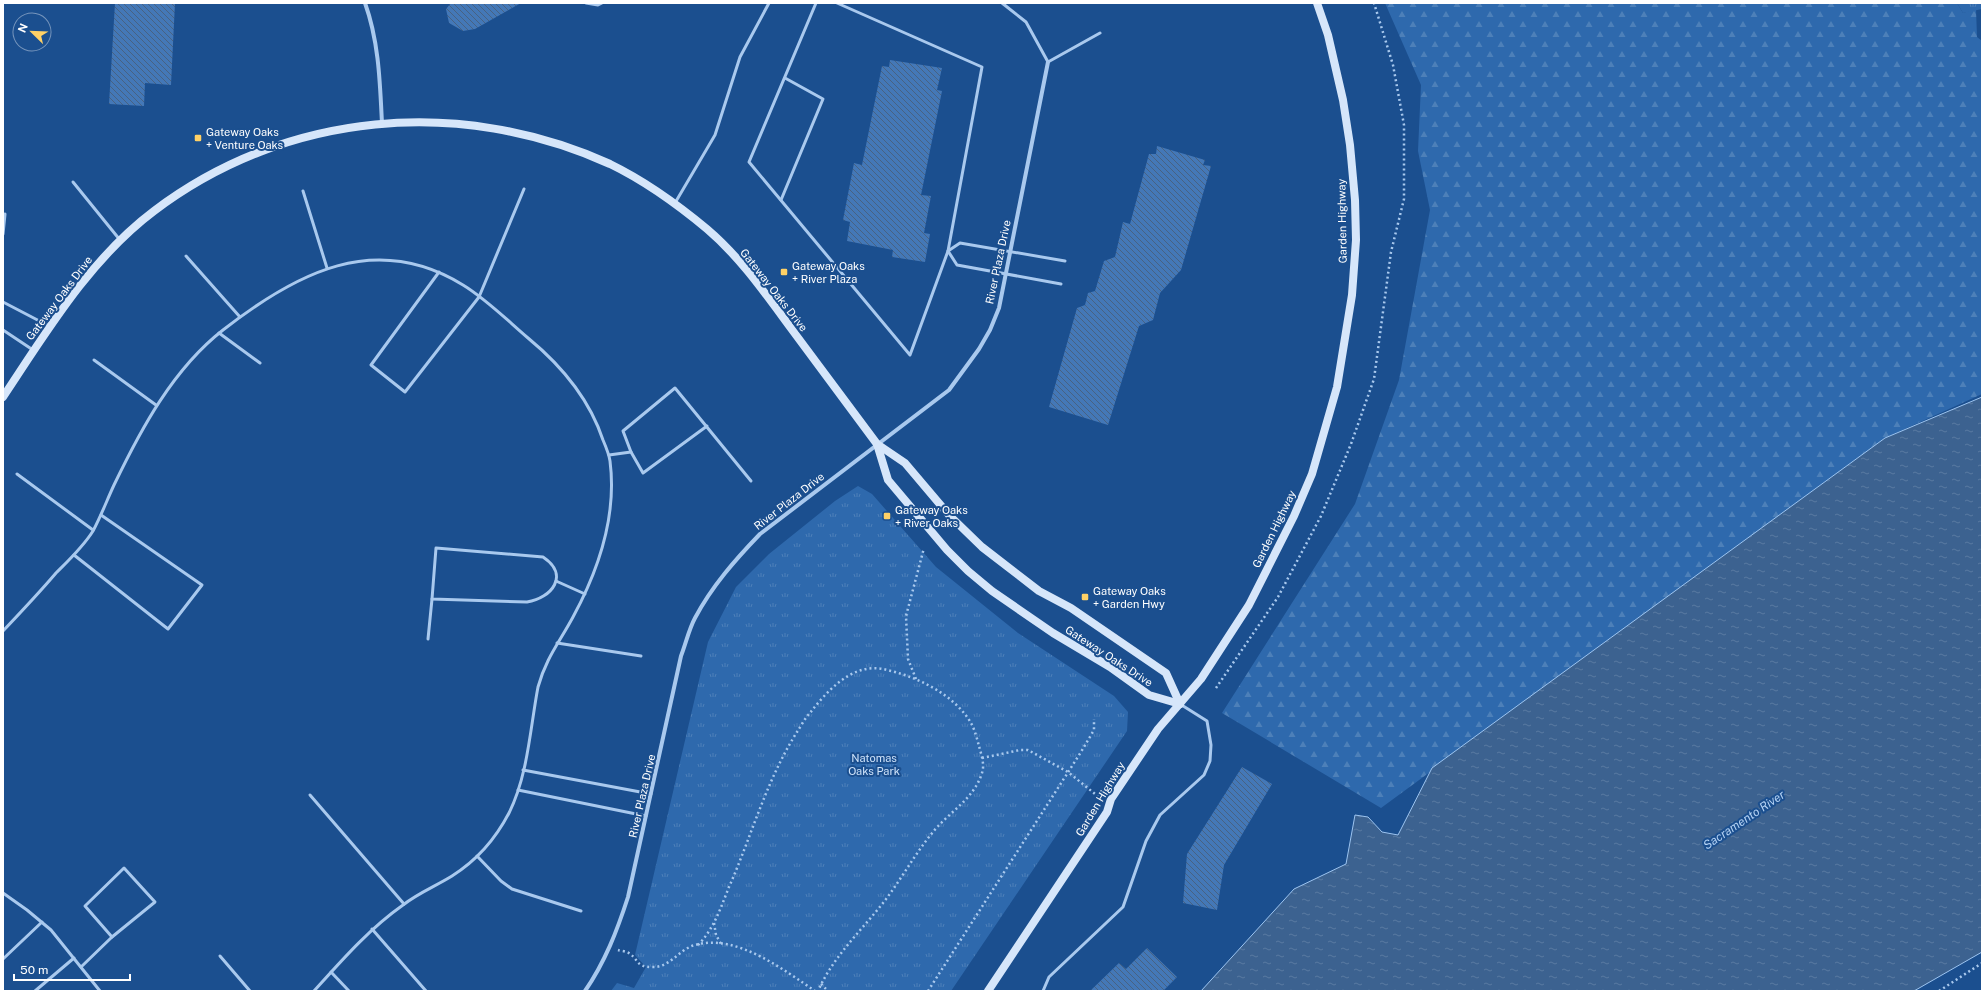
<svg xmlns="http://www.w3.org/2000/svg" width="1985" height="994" font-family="'Public Sans',sans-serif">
  <defs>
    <pattern id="grass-tufts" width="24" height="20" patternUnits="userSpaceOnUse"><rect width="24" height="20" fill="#2e69ad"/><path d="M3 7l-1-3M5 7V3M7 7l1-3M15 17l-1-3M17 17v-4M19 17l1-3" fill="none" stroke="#4d80b9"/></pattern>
    <pattern id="forest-firs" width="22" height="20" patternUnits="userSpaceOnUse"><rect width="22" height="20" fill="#2e69ad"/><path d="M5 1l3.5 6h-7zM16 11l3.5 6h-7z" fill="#4d80b9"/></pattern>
    <pattern id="water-ripples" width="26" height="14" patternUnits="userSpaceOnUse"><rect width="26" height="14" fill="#3c6290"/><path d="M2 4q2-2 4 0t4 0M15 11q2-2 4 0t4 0" fill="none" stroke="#597aa1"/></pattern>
    <pattern id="building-back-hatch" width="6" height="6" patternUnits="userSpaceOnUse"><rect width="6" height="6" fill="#4478b7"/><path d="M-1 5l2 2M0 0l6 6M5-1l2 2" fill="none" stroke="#486282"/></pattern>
  </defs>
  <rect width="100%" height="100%" fill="#1b4f8f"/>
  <g fill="url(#grass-tufts)">
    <path d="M 1957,3 L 1982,3 L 1982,9 L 1963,13 Z"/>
    <path d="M 858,486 L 872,494 L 936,567 L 1018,633 L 1114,696 L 1128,712 L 1127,731 L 951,991 L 611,991 L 617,983 L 634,988 L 646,967 L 635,955 L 708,642 L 736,587 L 769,554 L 835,501 Z"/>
  </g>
  <path fill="url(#forest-firs)" d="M 1385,3 L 1957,3 L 1963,13 L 1976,9 L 1977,37 L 1982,41 L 1982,394 L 1885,438 L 1381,808 L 1222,713 L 1355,504 L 1399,380 L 1430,210 L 1418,151 L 1421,85 Z"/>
  <path fill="url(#water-ripples)" stroke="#9cc4f0" d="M 1982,397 L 1982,952 L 1914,991 L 1201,991 L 1294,889 L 1346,864 L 1355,815 L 1368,817 L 1382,832 L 1398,835 L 1432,768 L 1885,438 Z"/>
  <g fill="url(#building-back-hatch)">
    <path d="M 115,3 L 175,3 L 171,85 L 145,83 L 144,106 L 109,104 Z"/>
    <path d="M 451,3 L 521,3 L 475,29 L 463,31 L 449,23 L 446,9 Z"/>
    <path d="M 890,60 L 942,68 L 937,90 L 942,91 L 921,195 L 931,196 L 924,233 L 930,234 L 925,262 L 892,257 L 893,250 L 847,241 L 850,222 L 843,220 L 854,163 L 862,165 L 882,66 L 889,67 Z"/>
    <path d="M 1157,146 L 1205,160 L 1203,165 L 1211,166 L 1181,270 L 1160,293 L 1153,320 L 1139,326 L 1108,425 L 1049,407 L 1077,308 L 1085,305 L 1088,293 L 1095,291 L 1104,261 L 1115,257 L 1123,222 L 1130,224 L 1149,154 L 1156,154 Z"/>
    <path d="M 1242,767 L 1272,784 L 1224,865 L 1217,910 L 1183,903 L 1187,854 Z"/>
    <path d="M 1147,948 L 1177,977 L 1163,991 L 1090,991 L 1119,963 L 1126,969 Z"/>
  </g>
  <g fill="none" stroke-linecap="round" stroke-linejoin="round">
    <g stroke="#a9c9ee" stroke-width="2.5" stroke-dasharray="2 3" stroke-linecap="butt">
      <path d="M 916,679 L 908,659 L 906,616 L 924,548"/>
      <path d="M 1216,688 L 1278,597 L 1321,516 L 1351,444 L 1374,379 L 1391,252 L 1404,199 L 1404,125 L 1393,65 L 1374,3"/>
      <path d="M 982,758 L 1020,750 L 1028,750 L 1068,772 L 1100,798"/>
      <path d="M 714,923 L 716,935 L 721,944"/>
      <path d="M 698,945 C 714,929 721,907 729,887 C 752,835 766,781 797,732 C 801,726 805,718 810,713 C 827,691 852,663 883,669 C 916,676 954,694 971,723 C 975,730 977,739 979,746 C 981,754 985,764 982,773 C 974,799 949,812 933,832 C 914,855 901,880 883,903 C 860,932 833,957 818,991"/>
      <path d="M 618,950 C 621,951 627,951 630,954 C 639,960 636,967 652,967 C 670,968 679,949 695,945 C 736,933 784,970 815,991"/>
      <path d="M 821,984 L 828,991"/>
      <path d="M 928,991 L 1081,752 L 1094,730 L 1094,719"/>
      <path d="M 1939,991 L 1982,963"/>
    </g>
    <g stroke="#a9c9ee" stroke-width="3">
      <path d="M 586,3 L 598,5 L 602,3"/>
      <path d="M 816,3 L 749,162 L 910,355 L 948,251 L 982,67 L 837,3"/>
      <path d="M 1002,3 L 1026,22 L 1048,62 L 1100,33"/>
      <path d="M 73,182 L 120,240"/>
      <path d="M 303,191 L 327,268"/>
      <path d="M 781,200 L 823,99 L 785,78"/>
      <path d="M 675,203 L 715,135 L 740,57 L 769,3"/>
      <path d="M 3,234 L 5,214"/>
      <path d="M 186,256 L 240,317"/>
      <path d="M 439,272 L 371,365 L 405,392 L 479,297 L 524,189"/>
      <path d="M 1061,284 L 957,265 L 948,251 L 960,243 L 1065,261"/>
      <path d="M 3,302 L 49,326"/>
      <path d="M 3,330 L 33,350"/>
      <path d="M 219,333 L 260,363"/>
      <path d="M 94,360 L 156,405"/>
      <path d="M 707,426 L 643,473 L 631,452 L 623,431 L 675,388 L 751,481"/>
      <path d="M 609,455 L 631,452"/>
      <path d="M 17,474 L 93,530"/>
      <path d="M 436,548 L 543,557 C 570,575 552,598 527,602 L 432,599 Z"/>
      <path d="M 74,555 L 168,629 L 202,585 L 101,515"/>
      <path d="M 556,581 L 585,594"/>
      <path d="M 3,631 C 21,612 39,593 56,573 C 69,560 83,547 93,531 C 101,516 107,500 114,485 C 141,429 173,369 223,330 C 296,273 375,231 463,285 C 486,299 507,320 528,338 C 562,366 589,398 603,440 C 606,447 609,454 610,461 C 617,515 598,571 573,617 C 559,643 546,658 538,687 C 530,729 528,775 509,813 C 496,838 476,861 452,876 C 436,886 418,893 403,905 C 369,929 342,960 314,991"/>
      <path d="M 428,639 L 432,599"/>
      <path d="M 557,643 L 641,656"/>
      <path d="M 523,770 L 651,794"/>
      <path d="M 518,790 L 646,816"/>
      <path d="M 310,795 L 404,904"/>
      <path d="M 477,856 L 501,881 L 512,889 L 581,911"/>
      <path d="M 124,868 L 155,902 L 112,937 L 85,906 Z"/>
      <path d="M 3,893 L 27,910 L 51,930 L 100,991"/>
      <path d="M 372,929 L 426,991"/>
      <path d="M 220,956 L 250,991"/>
      <path d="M 3,959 L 42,922"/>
      <path d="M 81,967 L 112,937"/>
      <path d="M 331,972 L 349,991"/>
      <path d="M 35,991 L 74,958"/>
      <path d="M 1043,991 L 1049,977 L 1123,907 L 1146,841 L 1160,815 L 1204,775 L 1210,761 L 1211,745 L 1207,721 L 1180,704"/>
    </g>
    <g stroke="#a9c9ee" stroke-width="4">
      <path d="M 365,3 C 379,42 380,83 382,124"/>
      <path d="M 585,991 C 605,962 617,931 628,897 L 681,656 C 686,643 689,629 695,618 C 712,586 735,560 760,534 L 949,390 L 979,349 L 990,330 L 999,308 L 1048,62"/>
    </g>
    <g stroke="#d6e6fa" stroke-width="8">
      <path d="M 3,397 C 47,331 90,259 154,211 C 286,111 460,96 610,164 C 645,181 677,204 707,229 C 740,257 765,293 790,327 C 819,366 848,405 877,444 L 905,463 L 949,515 L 982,547 L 1039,591 L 1071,608 L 1166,673 L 1180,704"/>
      <path d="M 877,444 L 888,480 L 947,550 L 968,571 L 992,591 L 1053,633 L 1110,667 L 1149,695 L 1180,704"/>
      <path d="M 988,991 L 1107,812 L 1111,799 L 1158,729 L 1201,679 L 1249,605 L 1294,516 L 1312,474 L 1337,387 L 1352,295 L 1356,240 L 1355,200 L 1350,145 L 1343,100 L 1328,35 L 1317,3"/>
    </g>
  </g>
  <g fill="#ffd166" stroke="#1b4f8f" stroke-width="1.5">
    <rect x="194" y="134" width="8" height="8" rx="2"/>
    <rect x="780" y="268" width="8" height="8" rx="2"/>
    <rect x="883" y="512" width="8" height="8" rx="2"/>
    <rect x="1081" y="593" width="8" height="8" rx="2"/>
  </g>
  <g text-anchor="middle" stroke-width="4" stroke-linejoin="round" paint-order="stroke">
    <g font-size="11" fill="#fff" stroke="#1b4f8f" text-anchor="start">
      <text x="206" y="136">Gateway Oaks<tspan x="206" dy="13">+ Venture Oaks</tspan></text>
      <text x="792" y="270">Gateway Oaks<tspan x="792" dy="13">+ River Plaza</tspan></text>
      <text x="895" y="514">Gateway Oaks<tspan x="895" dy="13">+ River Oaks</tspan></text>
      <text x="1093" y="595">Gateway Oaks<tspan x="1093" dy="13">+ Garden Hwy</tspan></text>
    </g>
    <g font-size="11" fill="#fff" stroke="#1b4f8f">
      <text transform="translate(1342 221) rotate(-91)" y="4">Garden Highway</text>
      <text transform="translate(998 262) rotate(-78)" y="4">River Plaza Drive</text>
      <text transform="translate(774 290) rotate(52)" y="4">Gateway Oaks Drive</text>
      <text transform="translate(59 298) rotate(-53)" y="4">Gateway Oaks Drive</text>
      <text transform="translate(789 501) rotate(-38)" y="4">River Plaza Drive</text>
      <text transform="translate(1274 529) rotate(-64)" y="4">Garden Highway</text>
      <text transform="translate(1109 656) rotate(33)" y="4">Gateway Oaks Drive</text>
      <text transform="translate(642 796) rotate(-77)" y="4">River Plaza Drive</text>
      <text transform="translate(1100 799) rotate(-59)" y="4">Garden Highway</text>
    </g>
    <g font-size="11" fill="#cfe3fa" stroke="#1b4f8f">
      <text x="874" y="762">Natomas<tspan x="874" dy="13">Oaks Park</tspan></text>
    </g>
    <g font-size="12" font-style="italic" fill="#b5d3f5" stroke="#1b4f8f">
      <text transform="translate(1744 820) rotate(-34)" y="4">Sacramento River</text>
    </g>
  </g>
  <rect width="1985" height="994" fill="none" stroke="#ffffff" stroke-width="8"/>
  <g transform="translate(32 32) rotate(293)"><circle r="19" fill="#1b4f8f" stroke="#7695bc"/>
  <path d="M0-3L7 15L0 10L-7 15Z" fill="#ffd166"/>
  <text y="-6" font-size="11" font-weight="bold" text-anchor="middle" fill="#ffffff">N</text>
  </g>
  <path d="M14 974v6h116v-6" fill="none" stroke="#ffffff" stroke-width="2"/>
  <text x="20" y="974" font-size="12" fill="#ffffff" stroke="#1b4f8f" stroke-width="3" paint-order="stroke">50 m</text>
</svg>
